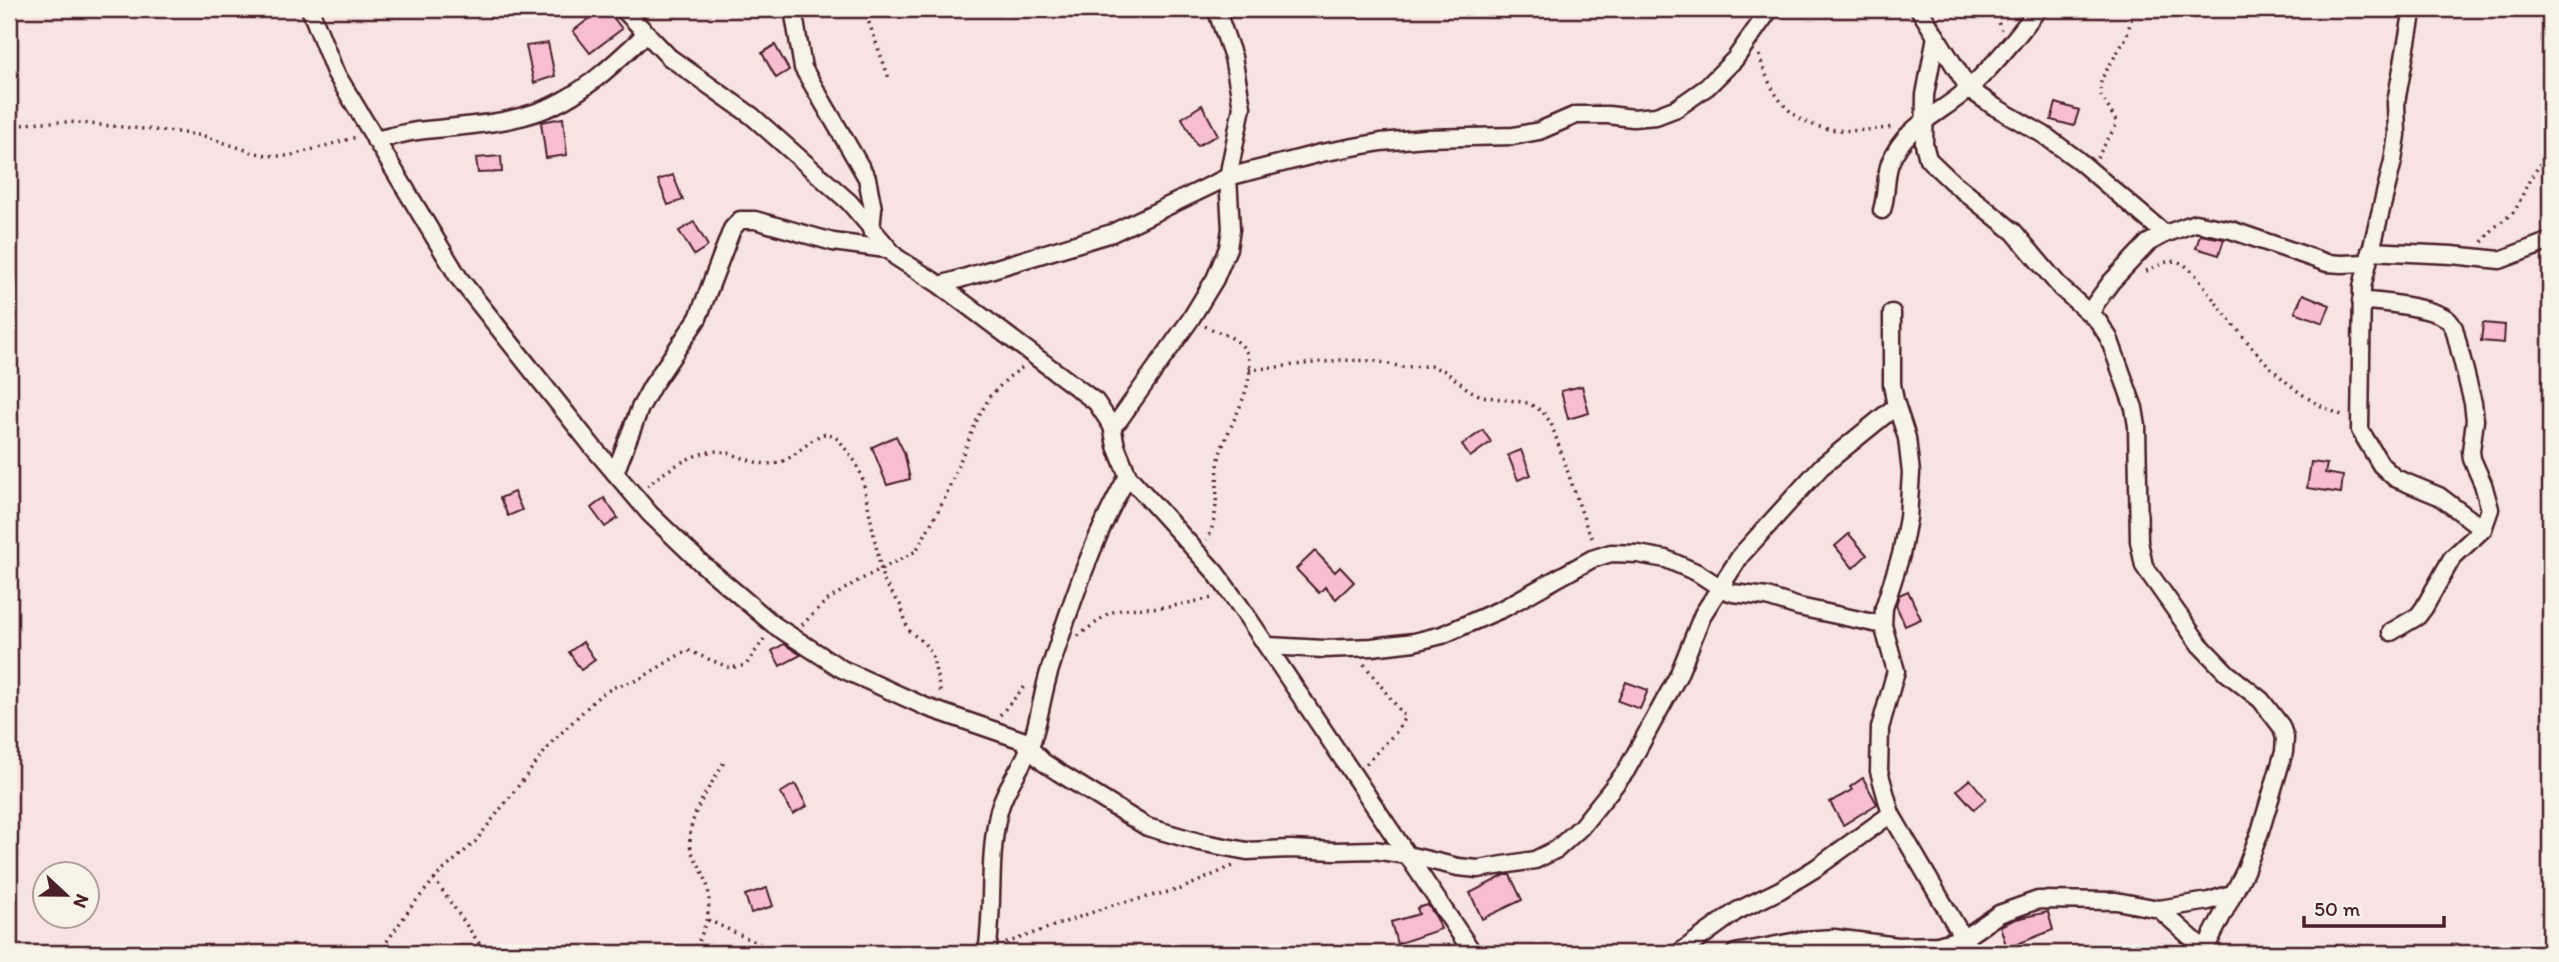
<svg xmlns="http://www.w3.org/2000/svg" width="2559" height="962" font-family="Itim,sans-serif">
  <rect width="100%" height="100%" fill="#f7e3e1"/>
  <filter id="ink" filterUnits="userSpaceOnUse"><feTurbulence type="fractalNoise" baseFrequency=".0143" numOctaves="2"/><feDisplacementMap in="SourceGraphic" scale="14" xChannelSelector="R" yChannelSelector="G"/><feConvolveMatrix kernelMatrix="1 2 1 2 8 2 1 2 1" color-interpolation-filters="sRGB"/></filter>
  <g filter="url(#ink)">
    <g fill="#f7bed1" stroke="#4a1f2b" stroke-width="2">
      <path d="M 602,9 L 607,9 L 622,29 L 590,53 L 573,31 Z"/>
      <path d="M 548,43 L 555,76 L 534,83 L 526,46 Z"/>
      <path d="M 775,45 L 789,70 L 776,78 L 762,53 Z"/>
      <path d="M 2056,103 L 2079,110 L 2074,126 L 2051,120 Z"/>
      <path d="M 1202,105 L 1218,135 L 1197,146 L 1182,118 Z"/>
      <path d="M 563,118 L 567,155 L 546,158 L 541,122 Z"/>
      <path d="M 501,156 L 502,172 L 478,173 L 476,158 Z"/>
      <path d="M 673,175 L 683,200 L 668,205 L 658,180 Z"/>
      <path d="M 694,222 L 708,246 L 694,255 L 679,231 Z"/>
      <path d="M 2200,235 L 2224,239 L 2219,255 L 2196,248 Z"/>
      <path d="M 2303,294 L 2330,305 L 2323,323 L 2295,312 Z"/>
      <path d="M 2483,323 L 2505,325 L 2504,343 L 2481,341 Z"/>
      <path d="M 1582,386 L 1589,413 L 1568,419 L 1561,391 Z"/>
      <path d="M 1483,430 L 1491,442 L 1470,457 L 1462,445 Z"/>
      <path d="M 896,436 L 904,452 L 910,479 L 887,485 L 872,447 Z"/>
      <path d="M 1521,450 L 1531,475 L 1518,480 L 1508,455 Z"/>
      <path d="M 2311,462 L 2327,464 L 2325,473 L 2343,476 L 2341,493 L 2307,488 Z"/>
      <path d="M 514,492 L 522,510 L 508,516 L 500,498 Z"/>
      <path d="M 604,498 L 618,518 L 605,527 L 591,508 Z"/>
      <path d="M 1849,534 L 1867,555 L 1853,568 L 1835,546 Z"/>
      <path d="M 1315,551 L 1335,572 L 1340,567 L 1354,582 L 1336,599 L 1325,587 L 1319,593 L 1296,569 Z"/>
      <path d="M 1908,591 L 1921,619 L 1905,626 L 1896,605 L 1899,595 Z"/>
      <path d="M 583,642 L 595,660 L 581,670 L 569,652 Z"/>
      <path d="M 784,644 L 801,655 L 780,666 L 772,651 Z"/>
      <path d="M 1626,682 L 1648,690 L 1640,709 L 1618,701 Z"/>
      <path d="M 1863,778 L 1877,804 L 1843,825 L 1830,802 L 1852,790 L 1850,787 Z"/>
      <path d="M 1970,779 L 1986,799 L 1974,809 L 1957,790 Z"/>
      <path d="M 795,784 L 807,806 L 793,814 L 780,793 Z"/>
      <path d="M 1505,875 L 1510,875 L 1522,900 L 1482,919 L 1470,893 Z"/>
      <path d="M 767,888 L 773,906 L 751,913 L 745,895 Z"/>
      <path d="M 1428,905 L 1437,919 L 1441,929 L 1397,944 L 1391,922 L 1419,914 L 1417,908 Z"/>
      <path d="M 2048,912 L 2053,930 L 2007,948 L 2000,926 L 2016,919 Z"/>
    </g>
    <g fill="none" stroke-linecap="round" stroke-linejoin="round">
      <defs>
        <g id="minor">
          <path d="M 310,9 L 335,72 L 459,278 L 592,446 L 650,514 L 700,562 L 774,625 L 842,669 L 926,707 L 1022,740 L 1043,762 L 1058,772 L 1147,827 L 1199,842 L 1247,851 L 1290,849 L 1336,851 L 1374,850 L 1407,855 L 1458,867 L 1478,869 L 1535,860 L 1557,849 L 1581,827 L 1626,771 L 1678,676 L 1703,614 L 1741,555 L 1821,467 L 1896,406"/>
          <path d="M 623,9 L 669,57 L 752,116 L 849,202 L 896,257 L 940,285 L 1096,402 L 1112,426 L 1116,446 L 1128,476 L 1215,572 L 1242,609 L 1473,953"/>
          <path d="M 793,9 L 803,68 L 867,178 L 873,209 L 871,230"/>
          <path d="M 1919,9 L 1969,89 L 1995,107 L 2044,135 L 2078,160 L 2165,234"/>
          <path d="M 2413,9 L 2396,102 L 2397,135 L 2393,161 L 2362,287 L 2360,430 L 2381,465 L 2395,478 L 2439,496 L 2483,529"/>
          <path d="M 1936,36 L 1925,95 L 1924,144 L 1928,159 L 1950,180 L 2014,232 L 2061,288 L 2098,321 L 2109,338 L 2134,408 L 2137,426 L 2139,541 L 2144,566 L 2200,645 L 2227,673 L 2261,700 L 2281,726 L 2285,738 L 2284,752 L 2260,832 L 2245,871 L 2203,953"/>
          <path d="M 375,140 C 389,137 403,133 417,131 C 466,125 520,125 564,100 C 595,83 621,57 647,33"/>
          <path d="M 1882,210 C 1887,195 1885,177 1890,163 C 1905,125 1939,115 1967,90 C 1993,67 2017,37 2038,9"/>
          <path d="M 2370,251 L 2452,255 L 2500,260 L 2550,241"/>
          <path d="M 940,285 L 1112,233 L 1228,177 L 1321,153 L 1381,142 L 1425,138 L 1513,136 L 1539,131 L 1576,115 L 1608,115 L 1633,118 L 1656,116 L 1677,108 L 1707,87 L 1735,59 L 1770,9"/>
          <path d="M 2361,301 C 2379,301 2434,308 2447,319 C 2450,321 2452,325 2454,328 L 2473,403 L 2475,420 L 2471,451 L 2472,459 L 2483,484 L 2490,509 L 2483,529 L 2452,558 L 2424,608 L 2418,616 L 2391,632"/>
          <path d="M 1892,313 L 1892,384 L 1895,401 L 1907,438 L 1911,473 L 1908,518 L 1901,555 L 1884,608 L 1883,625 L 1896,671 L 1880,728 L 1879,771 L 1891,814 L 1972,953"/>
          <path d="M 2092,314 L 2095,304 L 2111,282 L 2148,243 L 2165,234 L 2195,223 L 2231,230 L 2327,263 L 2342,264 L 2366,263"/>
          <path d="M 1112,426 L 1119,420 L 1190,320 L 1215,279 L 1228,248 L 1231,229 L 1228,177 L 1242,107 L 1233,57 L 1216,9"/>
          <path d="M 615,473 L 640,408 L 652,386 L 698,318 L 732,229 L 740,220 L 755,220 L 833,242 L 886,249"/>
          <path d="M 1268,646 L 1324,649 L 1372,647 L 1414,642 L 1442,635 L 1504,608 L 1592,559 L 1611,553 L 1638,554 L 1666,559 L 1698,573 L 1724,590 L 1733,593 L 1767,597 L 1799,607 L 1883,625"/>
          <path d="M 2159,909 L 2205,950"/>
          <path d="M 987,953 C 994,907 988,860 998,815 C 1003,790 1021,770 1030,747 C 1039,723 1042,694 1050,669 C 1071,604 1094,535 1128,476"/>
          <path d="M 1679,953 L 1737,911 L 1780,890 L 1816,868 L 1891,814"/>
          <path d="M 1735,953 L 1803,940 L 1834,938 L 1898,946 L 1938,945 L 1964,938 L 1999,914 L 2038,900 L 2116,901 L 2159,909 L 2209,901 L 2234,893"/>
        </g>
      </defs>
      <use href="#minor" stroke="#4a1f2b" stroke-width="21"/>
      <g stroke="#4a1f2b" stroke-width="3.5" stroke-dasharray="2 5" stroke-linecap="butt">
        <path d="M 864,9 L 890,81"/>
        <path d="M 1997,9 L 1998,22 L 2001,30"/>
        <path d="M 1759,55 C 1781,130 1823,137 1894,127"/>
        <path d="M 9,127 L 40,122 L 68,122 L 177,132 L 204,136 L 255,153 L 274,156 L 289,156 L 357,137"/>
        <path d="M 2097,158 L 2115,127 L 2116,121 L 2101,95 L 2100,87 L 2102,78 L 2126,38 L 2134,9"/>
        <path d="M 2482,242 L 2495,227 L 2515,211 L 2530,179 L 2550,150"/>
        <path d="M 2146,271 C 2157,267 2169,257 2181,263 C 2196,271 2207,291 2217,304 C 2252,348 2289,398 2345,416"/>
        <path d="M 1205,326 C 1217,332 1234,336 1243,347 C 1265,374 1227,427 1220,454 C 1214,482 1221,513 1207,540"/>
        <path d="M 1249,370 L 1341,360 L 1376,361 L 1402,367 L 1430,366 L 1445,371 L 1469,390 L 1481,396 L 1528,403 L 1542,411 L 1551,423 L 1587,528 L 1594,541"/>
        <path d="M 647,486 C 665,471 701,446 725,452 C 741,456 759,467 777,463 C 793,460 807,441 823,434 L 832,435 L 839,440 L 854,460 L 862,476 L 883,580 L 901,606 L 908,630 L 924,643 L 932,654 L 941,695"/>
        <path d="M 802,625 L 825,602 L 854,583 L 916,551 L 944,500 L 977,420 L 990,396 L 1009,377 L 1023,367"/>
        <path d="M 1078,636 L 1109,613 L 1124,609 L 1168,607 L 1213,598"/>
        <path d="M 1364,664 L 1405,717 L 1396,732 L 1366,764"/>
        <path d="M 1000,715 L 1027,684"/>
        <path d="M 434,879 L 486,953"/>
        <path d="M 708,920 L 779,953"/>
        <path d="M 1006,943 L 1113,905 L 1181,889 L 1233,866"/>
        <path d="M 379,953 L 411,907 L 439,874 L 475,842 L 553,741 L 598,697 L 614,687 L 638,680 L 687,650 L 730,668 L 746,665 L 764,639"/>
        <path d="M 692,953 C 707,928 716,899 702,871 C 697,860 690,854 690,841 C 689,813 711,786 724,762"/>
      </g>
      <use href="#minor" stroke="#f7f3e8" stroke-width="16"/>
    </g>
  </g>
  <rect width="2559" height="962" fill="none" stroke="#f7f3e8" stroke-width="35"/>
  <rect x="18" y="18" width="2524" height="927" fill="none" stroke="#4a1f2b" stroke-width="2.5" filter="url(#ink)"/>
  <g transform="translate(66 895) rotate(112)"><circle r="33" fill="#f7f3e8" stroke="#b29e9c" stroke-width="2"/>
  <path d="M0-5L12 26L0 18L-12 26Z" fill="#4a1f2b"/>
  <text y="-10" font-size="19" font-weight="bold" text-anchor="middle" fill="#4a1f2b">N</text>
  </g>
  <path d="M2304 916v10h140v-10" fill="none" stroke="#4a1f2b" stroke-width="3.5"/>
  <text x="2314" y="916" font-size="21" fill="#4a1f2b" stroke="#f7f3e8" stroke-width="5" paint-order="stroke">50 m</text>
</svg>
